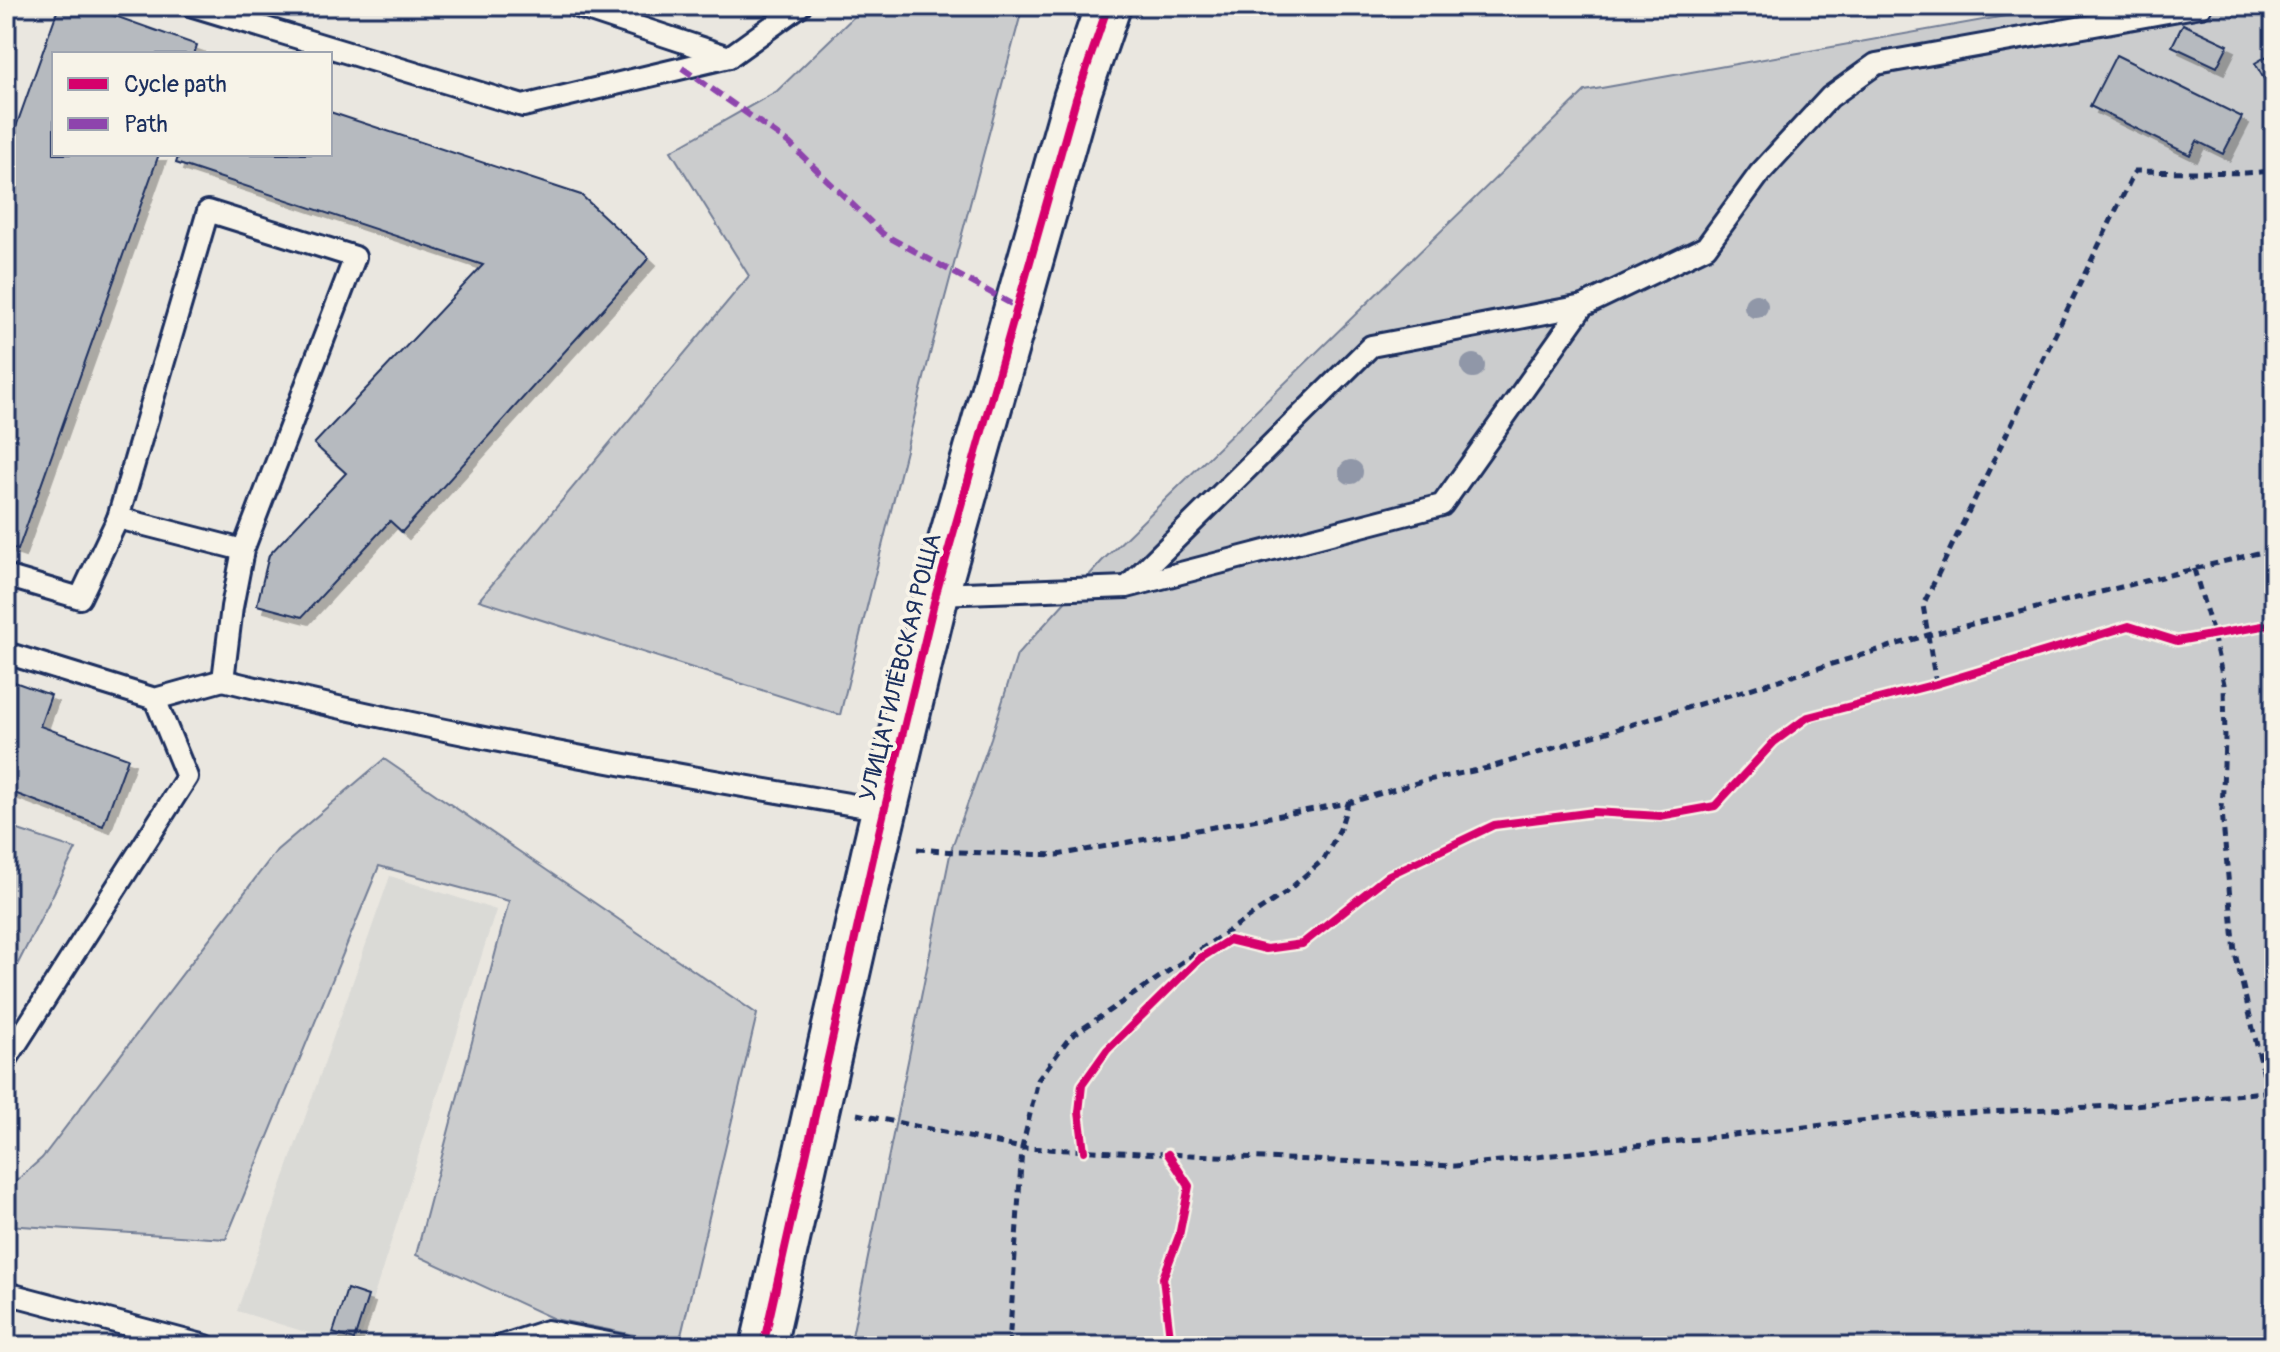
<svg xmlns="http://www.w3.org/2000/svg" width="2280" height="1352" font-family="Pangolin,sans-serif">
  <defs>
    <filter id="shadow"><feDropShadow dx="7" dy="7" stdDeviation="0" flood-color="#0004"/></filter>
  </defs>
  <rect width="100%" height="100%" fill="#eae7e0"/>
  <filter id="ink" filterUnits="userSpaceOnUse"><feTurbulence type="fractalNoise" baseFrequency=".0125" numOctaves="2"/><feDisplacementMap in="SourceGraphic" scale="16" xChannelSelector="R" yChannelSelector="G"/><feConvolveMatrix kernelMatrix="1 2 1 2 8 2 1 2 1" color-interpolation-filters="sRGB"/></filter>
  <g filter="url(#ink)">
    <path fill="#dadad6" d="M 390,876 L 496,910 L 358,1346 L 351,1346 L 237,1311 Z"/>
    <g fill="#cbcccd" stroke="#737e96" stroke-width="2">
      <path d="M 865,6 L 1023,6 L 931,350 L 840,715 L 479,600 L 749,276 L 671,151 L 777,91 Z"/>
      <path d="M 2061,6 L 2274,6 L 2274,1346 L 850,1346 L 951,850 L 991,738 L 1017,655 L 1102,561 L 1585,91 Z"/>
      <path d="M 384,759 L 757,1014 L 679,1344 L 554,1319 L 416,1255 L 509,901 L 379,866 L 226,1239 L 6,1225 L 6,1190 L 42,1158 L 277,850 Z"/>
      <path d="M 6,826 L 76,849 L 6,987 Z"/>
    </g>
    <g fill="#b6babf" stroke="#1b2f5e" stroke-width="2" filter="url(#shadow)">
      <path d="M 59,6 L 87,6 L 197,45 L 194,54 L 54,54 L 54,154 L 159,154 L 18,550 L 6,546 L 6,155 Z"/>
      <path d="M 2183,24 L 2228,45 L 2217,67 L 2172,46 Z"/>
      <path d="M 2274,52 L 2274,97 L 2255,63 Z"/>
      <path d="M 2116,55 L 2242,117 L 2223,154 L 2197,141 L 2190,155 L 2090,106 Z"/>
      <path d="M 330,112 L 581,195 L 649,258 L 402,532 L 390,521 L 302,617 L 257,605 L 269,555 L 346,473 L 314,444 L 483,265 L 176,163 L 179,154 L 330,154 Z"/>
      <path d="M 6,679 L 51,695 L 40,726 L 128,758 L 103,826 L 6,790 Z"/>
      <path d="M 347,1289 L 368,1296 L 354,1340 L 333,1333 Z"/>
    </g>
    <g fill="none" stroke-linecap="round" stroke-linejoin="round">
      <defs>
        <g id="lane">
          <path d="M 193,6 L 523,106 L 729,57 L 800,6"/>
          <path d="M 575,6 L 729,57"/>
          <path d="M 243,550 L 355,257 L 208,211 L 118,518 L 243,550 L 232,607 L 223,680 C 441,734 663,773 884,810"/>
          <path d="M 6,576 L 80,598 L 118,518"/>
          <path d="M 1129,585 L 1371,346 L 1583,306"/>
          <path d="M 936,594 L 1127,587 L 1442,505 L 1583,306 L 1706,247 L 1760,173 L 1830,97 L 1876,64 L 2201,6"/>
          <path d="M 6,653 L 155,699 L 223,680"/>
          <path d="M 6,1060 L 187,777 L 155,699"/>
          <path d="M 6,1293 L 206,1346"/>
          <path d="M 501,1346 L 547,1331 L 624,1346"/>
        </g>
        <path id="secondary" d="M 763,1346 L 876,845 L 936,594 L 1076,99 L 1108,6"/>
      </defs>
      <use href="#lane" stroke="#1b2f5e" stroke-width="26"/>
      <use href="#secondary" stroke="#1b2f5e" stroke-width="50"/>
      <g stroke="#1b2f5e" stroke-width="5" stroke-dasharray="8 6" stroke-linecap="butt">
        <path d="M 2194,569 L 2213,634 L 2224,684 L 2225,741 L 2222,811 L 2235,953 L 2268,1092"/>
        <path d="M 1936,684 L 1923,605 L 2135,171 L 2246,173 L 2274,171"/>
        <path d="M 917,849 L 955,852 L 1057,855 L 1348,803 L 1423,781 L 1488,768 L 1928,635 L 2274,549"/>
        <path d="M 857,1114 L 1022,1148 L 1038,1080 L 1070,1037 L 1285,893 L 1324,859 L 1340,829 L 1348,803"/>
        <path d="M 1009,1346 L 1022,1148 L 1455,1166 L 1904,1116 L 2135,1105 L 2274,1091"/>
      </g>
      <use href="#lane" stroke="#f7f3e8" stroke-width="20"/>
      <use href="#secondary" stroke="#f7f3e8" stroke-width="44"/>
      <g stroke="#8e44ad" stroke-width="6" stroke-dasharray="12 6" stroke-linecap="butt">
        <path d="M 682,68 L 789,143 L 883,234 L 1017,307"/>
        <path d="M 2268,1092 L 2274,1100"/>
      </g>
      <defs>
        <g id="cycleway">
          <path d="M 1084,1151 L 1079,1112 L 1082,1085 L 1107,1050 L 1199,959 L 1229,940 L 1266,949 L 1302,944 L 1389,875 L 1494,825 L 1594,812 L 1660,816 L 1715,806 L 1774,742 L 1808,717 L 1936,684 L 2129,626 L 2177,641 L 2274,624"/>
          <path d="M 1168,1154 L 1189,1186 L 1179,1236 L 1163,1278 L 1171,1346"/>
          <path d="M 763,1346 L 876,845 L 936,594 L 1076,99 L 1108,6"/>
        </g>
      </defs>
      <use href="#cycleway" stroke="#f7f3e8" stroke-width="13"/>
      <use href="#cycleway" stroke="#d6006c" stroke-width="8"/>
    </g>
    <g fill="#9097a8">
      <circle cx="1756" cy="306" r="12"/>
      <circle cx="1473" cy="366" r="12"/>
      <circle cx="1351" cy="472" r="12"/>
    </g>
  </g>
  <g text-anchor="middle" stroke-width="8" stroke-linejoin="round" paint-order="stroke">
    <g font-size="24" fill="#1b2f5e" stroke="#f7f3e8">
      <text transform="translate(900 667) rotate(-76)" y="8">УЛИЦА ГИЛЁВСКАЯ РОЩА</text>
    </g>
  </g>
  <rect width="2280" height="1352" fill="none" stroke="#f7f3e8" stroke-width="32"/>
  <rect x="16" y="16" width="2248" height="1320" fill="none" stroke="#1b2f5e" stroke-width="3" filter="url(#ink)"/>
  <rect x="52" y="52" width="280" height="104" fill="#f7f3e8" stroke="#9fa5b1" stroke-width="2"/>
  <rect x="68" y="78" width="40" height="12" fill="#d6006c" stroke="#9fa5b1" stroke-width="2"/>
  <text x="124" y="92" font-size="24" fill="#1b2f5e">Cycle path</text>
  <rect x="68" y="118" width="40" height="12" fill="#8e44ad" stroke="#9fa5b1" stroke-width="2"/>
  <text x="124" y="132" font-size="24" fill="#1b2f5e">Path</text>
</svg>
